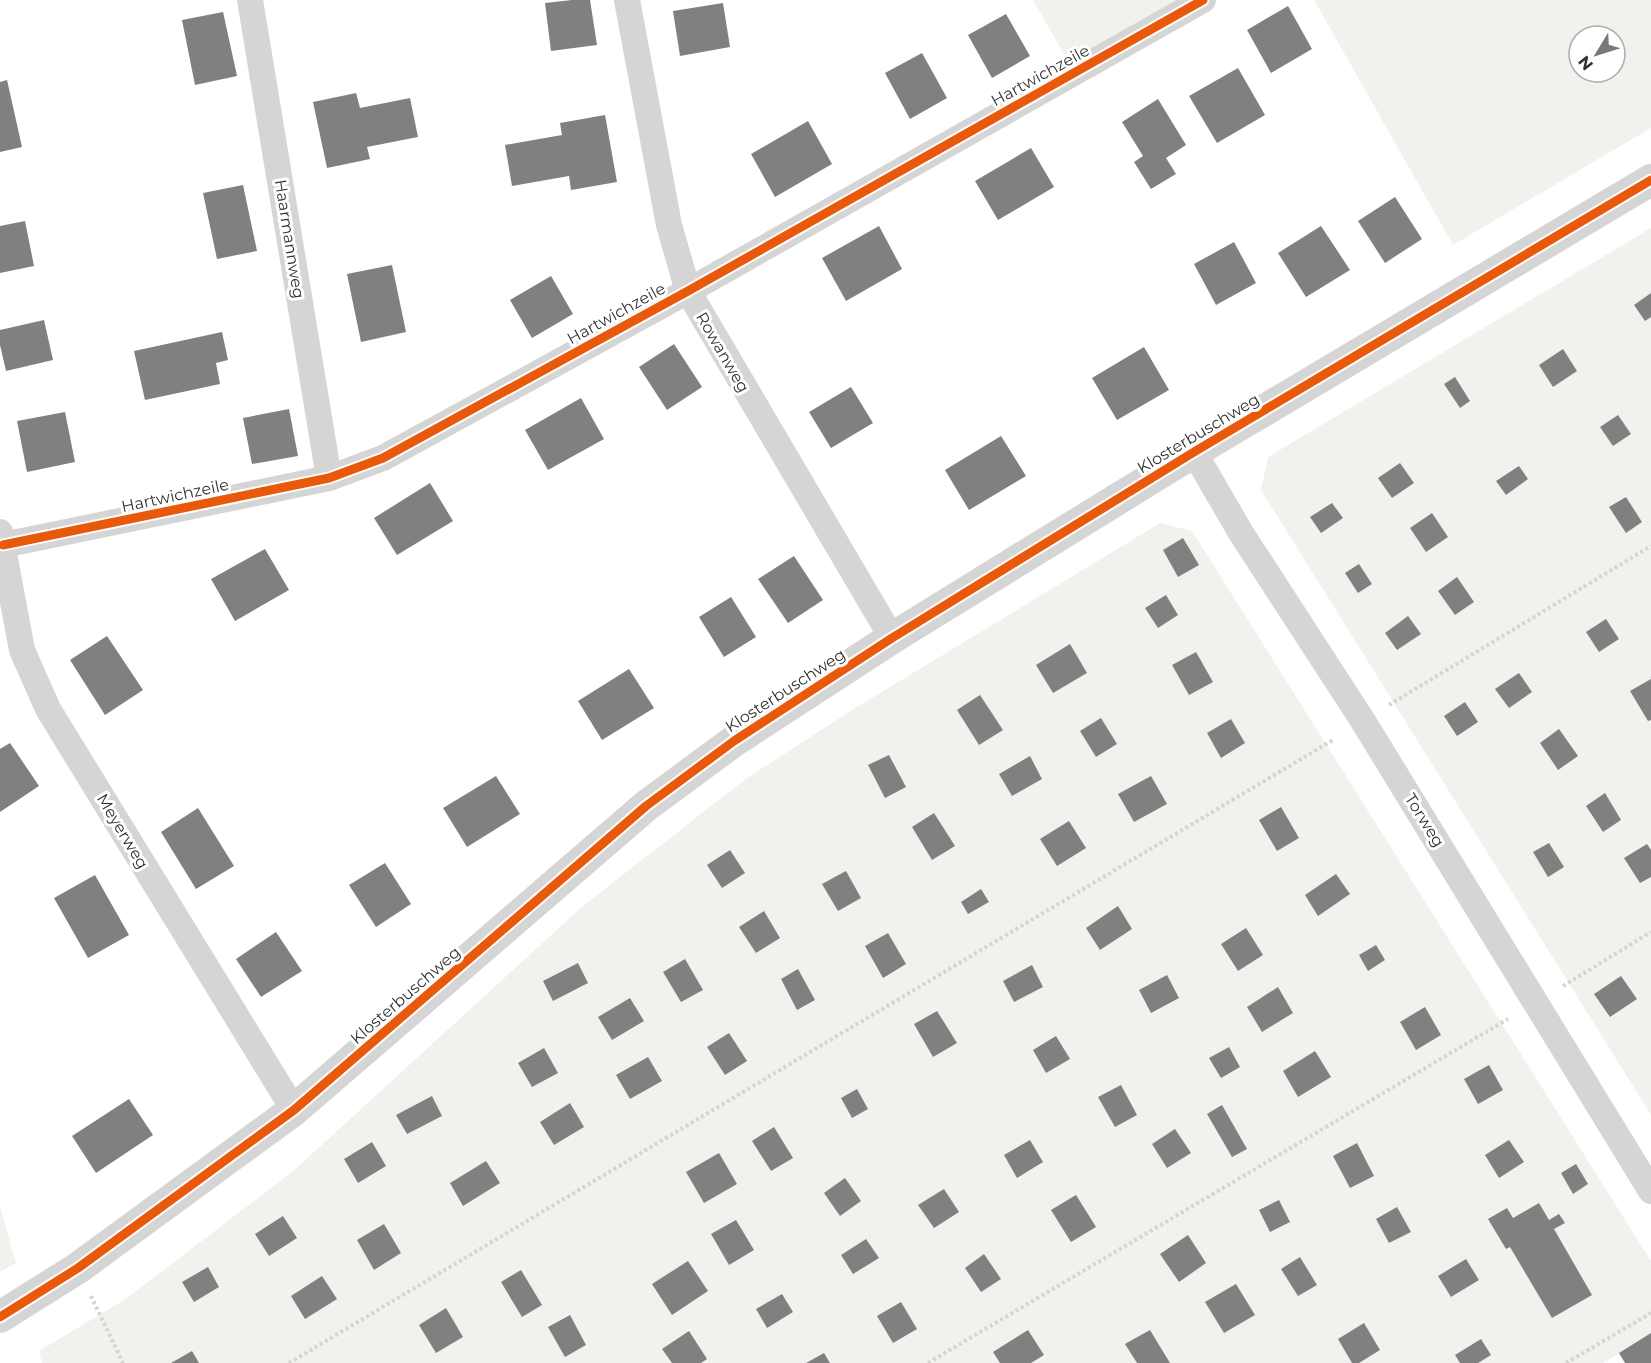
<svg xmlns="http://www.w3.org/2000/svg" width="1651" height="1363" font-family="Montserrat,sans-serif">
  <rect width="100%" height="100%" fill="#fff"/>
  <g fill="#f0f3ed" fill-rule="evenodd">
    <path d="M 1033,0 L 1181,0 L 1069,63 Z"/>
    <path d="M 1314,0 L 1651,0 L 1651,128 L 1453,245 ZM 1579,36 L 1615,36 L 1615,72 L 1579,72 Z"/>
    <path d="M 1651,228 L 1651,1115 L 1261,490 L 1268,457 Z"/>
    <path d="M 1160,523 L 1192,531 L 1651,1261 L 1651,1334 L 1603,1363 L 42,1363 L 39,1351 L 124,1300 L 291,1173 L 584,905 L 747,778 L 852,710 Z"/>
    <path d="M 0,1206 L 16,1263 L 0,1272 Z"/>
  </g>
  <g fill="#808080">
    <path d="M 572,0 L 590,0 L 597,45 L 551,51 L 545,3 Z"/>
    <path d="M 723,3 L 730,47 L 680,56 L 673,11 Z"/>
    <path d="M 1288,6 L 1312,49 L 1271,73 L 1247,30 Z"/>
    <path d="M 223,12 L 237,76 L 195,85 L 182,20 Z"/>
    <path d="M 1006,14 L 1030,56 L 992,78 L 968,35 Z"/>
    <path d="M 922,53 L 947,98 L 910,119 L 885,73 Z"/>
    <path d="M 1238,68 L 1265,115 L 1217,143 L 1189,96 Z"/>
    <path d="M 7,80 L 22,147 L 0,152 L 0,82 Z"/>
    <path d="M 356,93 L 360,108 L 410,98 L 418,137 L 367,147 L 370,159 L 327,168 L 313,102 Z"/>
    <path d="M 1158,99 L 1186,145 L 1166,158 L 1176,174 L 1151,189 L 1134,162 L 1143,156 L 1122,122 Z"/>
    <path d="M 605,115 L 617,182 L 571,190 L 569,176 L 512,186 L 505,145 L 562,135 L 560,123 Z"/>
    <path d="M 808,121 L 832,164 L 775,197 L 751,154 Z"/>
    <path d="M 1031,148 L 1054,187 L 998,220 L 975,181 Z"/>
    <path d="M 243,185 L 257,251 L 217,259 L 203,193 Z"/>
    <path d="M 1395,197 L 1422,239 L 1385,263 L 1358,221 Z"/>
    <path d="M 25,221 L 34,266 L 0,273 L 0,226 Z"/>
    <path d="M 879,226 L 902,269 L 846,301 L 822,258 Z"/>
    <path d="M 1321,226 L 1350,270 L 1306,297 L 1278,253 Z"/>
    <path d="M 1234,242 L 1256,283 L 1216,305 L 1194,264 Z"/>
    <path d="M 392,265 L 406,332 L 361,342 L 347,274 Z"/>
    <path d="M 551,276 L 573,314 L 532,338 L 510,300 Z"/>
    <path d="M 1651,293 L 1651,317 L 1645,321 L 1634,305 Z"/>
    <path d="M 44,320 L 53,360 L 6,371 L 0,345 L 0,330 Z"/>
    <path d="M 222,332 L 228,360 L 216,363 L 220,384 L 145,400 L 134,351 Z"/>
    <path d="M 674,344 L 702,387 L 667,410 L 639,367 Z"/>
    <path d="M 1144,347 L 1169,390 L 1117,420 L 1092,378 Z"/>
    <path d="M 1563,349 L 1577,371 L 1553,387 L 1539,365 Z"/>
    <path d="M 1455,377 L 1470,401 L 1460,408 L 1444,384 Z"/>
    <path d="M 851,387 L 873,423 L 831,448 L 809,412 Z"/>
    <path d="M 581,398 L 604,439 L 548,470 L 525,430 Z"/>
    <path d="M 289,409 L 298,456 L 252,464 L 243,418 Z"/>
    <path d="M 65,412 L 75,462 L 27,472 L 17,421 Z"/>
    <path d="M 1618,415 L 1631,434 L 1613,446 L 1600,427 Z"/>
    <path d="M 1001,436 L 1026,476 L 969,510 L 945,470 Z"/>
    <path d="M 1400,463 L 1414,483 L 1392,498 L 1378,478 Z"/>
    <path d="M 1519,466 L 1528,479 L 1506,495 L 1496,481 Z"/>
    <path d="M 430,483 L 453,521 L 397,555 L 374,518 Z"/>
    <path d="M 1626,497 L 1642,522 L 1626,533 L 1609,507 Z"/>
    <path d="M 1332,503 L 1343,518 L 1321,533 L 1310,517 Z"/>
    <path d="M 1432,513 L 1448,537 L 1426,552 L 1410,528 Z"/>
    <path d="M 1183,538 L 1199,565 L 1178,577 L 1163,550 Z"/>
    <path d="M 265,549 L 289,590 L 235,621 L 211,579 Z"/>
    <path d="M 794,556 L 823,600 L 788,623 L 758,579 Z"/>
    <path d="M 1359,564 L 1372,584 L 1358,593 L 1345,573 Z"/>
    <path d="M 1457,577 L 1474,602 L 1455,615 L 1438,591 Z"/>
    <path d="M 1166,595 L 1178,615 L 1158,628 L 1145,608 Z"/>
    <path d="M 731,597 L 756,637 L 724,657 L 699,617 Z"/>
    <path d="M 1408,616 L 1421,634 L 1397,650 L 1385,633 Z"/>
    <path d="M 1606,619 L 1619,639 L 1599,652 L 1586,632 Z"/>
    <path d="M 107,636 L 143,690 L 105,715 L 70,660 Z"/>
    <path d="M 1070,644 L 1087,673 L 1053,693 L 1036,665 Z"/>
    <path d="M 1196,652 L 1213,682 L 1189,695 L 1172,665 Z"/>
    <path d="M 629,669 L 654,708 L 602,740 L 578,701 Z"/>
    <path d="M 1519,673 L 1532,692 L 1509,708 L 1495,689 Z"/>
    <path d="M 1651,679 L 1651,720 L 1648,721 L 1630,691 Z"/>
    <path d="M 980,695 L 1003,730 L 979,745 L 957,710 Z"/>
    <path d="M 1465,702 L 1478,722 L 1457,736 L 1444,716 Z"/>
    <path d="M 1101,718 L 1117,744 L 1096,757 L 1080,731 Z"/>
    <path d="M 1231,719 L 1245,743 L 1221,758 L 1207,733 Z"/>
    <path d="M 1559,729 L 1578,756 L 1558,770 L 1540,743 Z"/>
    <path d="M 10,743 L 39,786 L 0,812 L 0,749 Z"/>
    <path d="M 889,755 L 906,787 L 885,798 L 868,765 Z"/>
    <path d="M 1030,756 L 1042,779 L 1012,796 L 999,774 Z"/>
    <path d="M 496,776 L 520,814 L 467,847 L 443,808 Z"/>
    <path d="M 1151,776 L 1167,804 L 1134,822 L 1118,794 Z"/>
    <path d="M 1605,793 L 1621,820 L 1603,832 L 1586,806 Z"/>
    <path d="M 1281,807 L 1299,838 L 1277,851 L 1259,820 Z"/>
    <path d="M 198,808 L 234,866 L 196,889 L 161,832 Z"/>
    <path d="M 934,813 L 955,846 L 932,860 L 912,827 Z"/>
    <path d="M 1069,821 L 1086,848 L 1057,866 L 1040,839 Z"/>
    <path d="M 1549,843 L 1564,867 L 1548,877 L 1533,852 Z"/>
    <path d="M 1647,844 L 1651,850 L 1651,877 L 1640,883 L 1624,858 Z"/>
    <path d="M 730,850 L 745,873 L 722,888 L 707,865 Z"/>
    <path d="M 385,863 L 411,904 L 376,927 L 349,885 Z"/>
    <path d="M 846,871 L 861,898 L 838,911 L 822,884 Z"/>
    <path d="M 1336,874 L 1350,894 L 1318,916 L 1305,895 Z"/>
    <path d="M 95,875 L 129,935 L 88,958 L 54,898 Z"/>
    <path d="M 981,889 L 989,902 L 968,914 L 961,902 Z"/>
    <path d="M 1118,906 L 1132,929 L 1100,950 L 1086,928 Z"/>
    <path d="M 764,911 L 780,938 L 756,953 L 739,927 Z"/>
    <path d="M 1246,928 L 1263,955 L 1238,971 L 1221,944 Z"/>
    <path d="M 276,932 L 302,971 L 261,997 L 236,959 Z"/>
    <path d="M 888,933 L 906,964 L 883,978 L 865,946 Z"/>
    <path d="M 1376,945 L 1385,960 L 1368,971 L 1359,955 Z"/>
    <path d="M 685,959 L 703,990 L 681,1002 L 663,972 Z"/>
    <path d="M 578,963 L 588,983 L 553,1001 L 543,981 Z"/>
    <path d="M 1032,965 L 1043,987 L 1014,1002 L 1003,981 Z"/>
    <path d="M 798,969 L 815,1000 L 797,1010 L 781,979 Z"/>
    <path d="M 1167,975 L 1179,998 L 1151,1013 L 1139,990 Z"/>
    <path d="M 1621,976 L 1637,999 L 1610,1017 L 1594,994 Z"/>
    <path d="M 1278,987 L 1293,1013 L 1262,1032 L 1247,1007 Z"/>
    <path d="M 630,998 L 644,1021 L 612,1040 L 598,1017 Z"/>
    <path d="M 1425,1007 L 1441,1035 L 1416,1050 L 1400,1022 Z"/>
    <path d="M 937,1011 L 957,1043 L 933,1057 L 914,1024 Z"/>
    <path d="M 729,1033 L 747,1061 L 725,1075 L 707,1047 Z"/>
    <path d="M 1056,1036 L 1070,1059 L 1046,1073 L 1033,1050 Z"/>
    <path d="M 1229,1047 L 1240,1067 L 1221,1078 L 1209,1058 Z"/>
    <path d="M 544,1048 L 558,1073 L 532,1087 L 518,1063 Z"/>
    <path d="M 1315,1051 L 1331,1077 L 1298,1097 L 1283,1071 Z"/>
    <path d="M 648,1057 L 662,1081 L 630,1099 L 616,1075 Z"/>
    <path d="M 1489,1065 L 1503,1090 L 1478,1104 L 1464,1079 Z"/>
    <path d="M 1121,1085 L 1137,1115 L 1115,1127 L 1098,1097 Z"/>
    <path d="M 857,1089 L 868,1109 L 852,1118 L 841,1098 Z"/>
    <path d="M 432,1096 L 442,1116 L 407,1134 L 396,1115 Z"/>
    <path d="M 129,1099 L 153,1135 L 96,1173 L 72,1136 Z"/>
    <path d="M 570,1103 L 584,1127 L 554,1145 L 540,1122 Z"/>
    <path d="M 1222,1105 L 1247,1149 L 1232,1157 L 1207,1114 Z"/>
    <path d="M 774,1127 L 793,1158 L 771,1171 L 752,1141 Z"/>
    <path d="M 1175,1129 L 1191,1153 L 1167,1168 L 1152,1144 Z"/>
    <path d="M 1030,1140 L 1043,1162 L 1017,1178 L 1004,1155 Z"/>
    <path d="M 1509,1140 L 1524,1162 L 1499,1178 L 1485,1155 Z"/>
    <path d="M 372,1142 L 386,1166 L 358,1183 L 344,1159 Z"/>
    <path d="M 1357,1143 L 1374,1176 L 1350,1188 L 1333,1156 Z"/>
    <path d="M 719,1153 L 737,1184 L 704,1203 L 686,1172 Z"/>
    <path d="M 486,1161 L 500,1183 L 463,1206 L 450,1183 Z"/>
    <path d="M 1576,1164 L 1588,1184 L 1573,1194 L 1561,1173 Z"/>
    <path d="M 845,1178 L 861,1201 L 840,1216 L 824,1193 Z"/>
    <path d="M 944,1189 L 959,1212 L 934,1228 L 918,1205 Z"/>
    <path d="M 1076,1195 L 1096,1227 L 1071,1242 L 1051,1210 Z"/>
    <path d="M 1279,1200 L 1290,1222 L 1270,1232 L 1259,1210 Z"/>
    <path d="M 1539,1203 L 1549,1220 L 1559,1214 L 1565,1223 L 1554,1229 L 1592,1295 L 1552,1318 L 1510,1247 L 1506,1249 L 1488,1219 L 1507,1208 L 1513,1218 Z"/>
    <path d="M 1397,1207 L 1411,1232 L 1389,1243 L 1376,1219 Z"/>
    <path d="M 283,1216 L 297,1238 L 269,1256 L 255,1234 Z"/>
    <path d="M 736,1220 L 754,1250 L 729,1265 L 711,1234 Z"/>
    <path d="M 384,1224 L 401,1253 L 374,1270 L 357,1240 Z"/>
    <path d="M 1188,1235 L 1206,1263 L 1179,1282 L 1160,1254 Z"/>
    <path d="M 866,1239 L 879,1258 L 853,1274 L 841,1255 Z"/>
    <path d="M 984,1254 L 1001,1279 L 981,1292 L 965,1268 Z"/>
    <path d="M 1300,1257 L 1317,1285 L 1298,1296 L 1281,1269 Z"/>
    <path d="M 1466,1259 L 1479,1280 L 1451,1297 L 1438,1276 Z"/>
    <path d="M 688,1261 L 708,1291 L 672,1315 L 652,1284 Z"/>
    <path d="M 208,1267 L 219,1287 L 194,1302 L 182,1282 Z"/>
    <path d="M 521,1270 L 542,1305 L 522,1317 L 501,1282 Z"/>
    <path d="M 322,1276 L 337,1299 L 305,1319 L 291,1296 Z"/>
    <path d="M 1236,1284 L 1255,1315 L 1224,1333 L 1205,1302 Z"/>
    <path d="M 782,1294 L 793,1312 L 767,1328 L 756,1309 Z"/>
    <path d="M 901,1302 L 917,1329 L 893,1343 L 877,1316 Z"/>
    <path d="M 446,1308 L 463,1337 L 436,1353 L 419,1325 Z"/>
    <path d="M 570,1315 L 586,1345 L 565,1357 L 548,1327 Z"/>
    <path d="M 1364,1323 L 1380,1350 L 1359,1363 L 1352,1363 L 1338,1339 Z"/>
    <path d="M 1028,1330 L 1044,1355 L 1031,1363 L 1000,1363 L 993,1352 Z"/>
    <path d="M 1150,1330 L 1170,1363 L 1137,1363 L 1125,1344 Z"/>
    <path d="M 689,1331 L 707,1359 L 701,1363 L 672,1363 L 662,1349 Z"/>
    <path d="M 1651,1333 L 1651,1363 L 1625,1363 L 1619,1353 Z"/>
    <path d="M 1481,1339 L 1491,1355 L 1478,1363 L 1460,1363 L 1455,1355 Z"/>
    <path d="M 192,1351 L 199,1363 L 171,1363 Z"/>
    <path d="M 824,1353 L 830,1363 L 806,1363 Z"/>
  </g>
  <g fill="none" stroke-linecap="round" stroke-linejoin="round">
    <g stroke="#d4d4d4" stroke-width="4" stroke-dasharray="3 3" stroke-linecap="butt">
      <path d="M 1389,705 L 1651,546"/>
      <path d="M 1563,986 L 1651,932"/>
      <path d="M 91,1296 L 123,1363"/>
      <path d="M 289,1363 L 1333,740"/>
      <path d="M 928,1363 L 1508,1019"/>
      <path d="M 1566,1363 L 1651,1313"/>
    </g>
    <g stroke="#d5d5d5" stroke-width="26">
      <path d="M 250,0 L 329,478"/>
      <path d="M 627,0 L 669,225 L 688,291 L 892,638"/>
      <path d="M 1194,452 L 1241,533 L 1363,721 L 1651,1191"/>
      <path d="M 0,532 L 22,650 L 48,709 L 294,1110"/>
      <path d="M 3,545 L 329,478 L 383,458 L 688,291 L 1203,0"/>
    </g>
    <path stroke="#d5d5d5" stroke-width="32" d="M 0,1317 L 78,1268 L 294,1110 L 646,806 L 734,741 L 892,638 L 1194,452 L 1651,180"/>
    <defs>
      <g id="cycleway">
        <path d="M 3,545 L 329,478 L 383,458 L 688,291 L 1203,0"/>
        <path d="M 0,1317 L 78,1268 L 294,1110 L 646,806 L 734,741 L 892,638 L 1194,452 L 1651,180"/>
      </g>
    </defs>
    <use href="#cycleway" stroke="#fff" stroke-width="13"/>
    <use href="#cycleway" stroke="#e8590c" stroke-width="9"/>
  </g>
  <g text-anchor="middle" stroke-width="6" stroke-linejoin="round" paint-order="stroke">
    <g font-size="16" fill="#313131" stroke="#fff">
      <text transform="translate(1040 75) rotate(-29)" y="6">Hartwichzeile</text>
      <text transform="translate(290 239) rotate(81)" y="6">Haarmannweg</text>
      <text transform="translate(616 313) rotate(-29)" y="6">Hartwichzeile</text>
      <text transform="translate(723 352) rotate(60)" y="6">Rowanweg</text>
      <text transform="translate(1198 433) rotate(-31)" y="6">Klosterbuschweg</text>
      <text transform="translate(175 495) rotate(-12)" y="6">Hartwichzeile</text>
      <text transform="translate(785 690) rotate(-33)" y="6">Klosterbuschweg</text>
      <text transform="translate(1425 820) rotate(58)" y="6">Torweg</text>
      <text transform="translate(123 831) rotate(59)" y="6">Meyerweg</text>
      <text transform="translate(405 995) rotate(-41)" y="6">Klosterbuschweg</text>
    </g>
  </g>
  <g transform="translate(1597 54) rotate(232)"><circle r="28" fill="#ffffff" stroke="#adadad" stroke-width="1.5"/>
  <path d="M0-4.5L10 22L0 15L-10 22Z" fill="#797979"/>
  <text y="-9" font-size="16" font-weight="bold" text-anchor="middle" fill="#313131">N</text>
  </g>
</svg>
